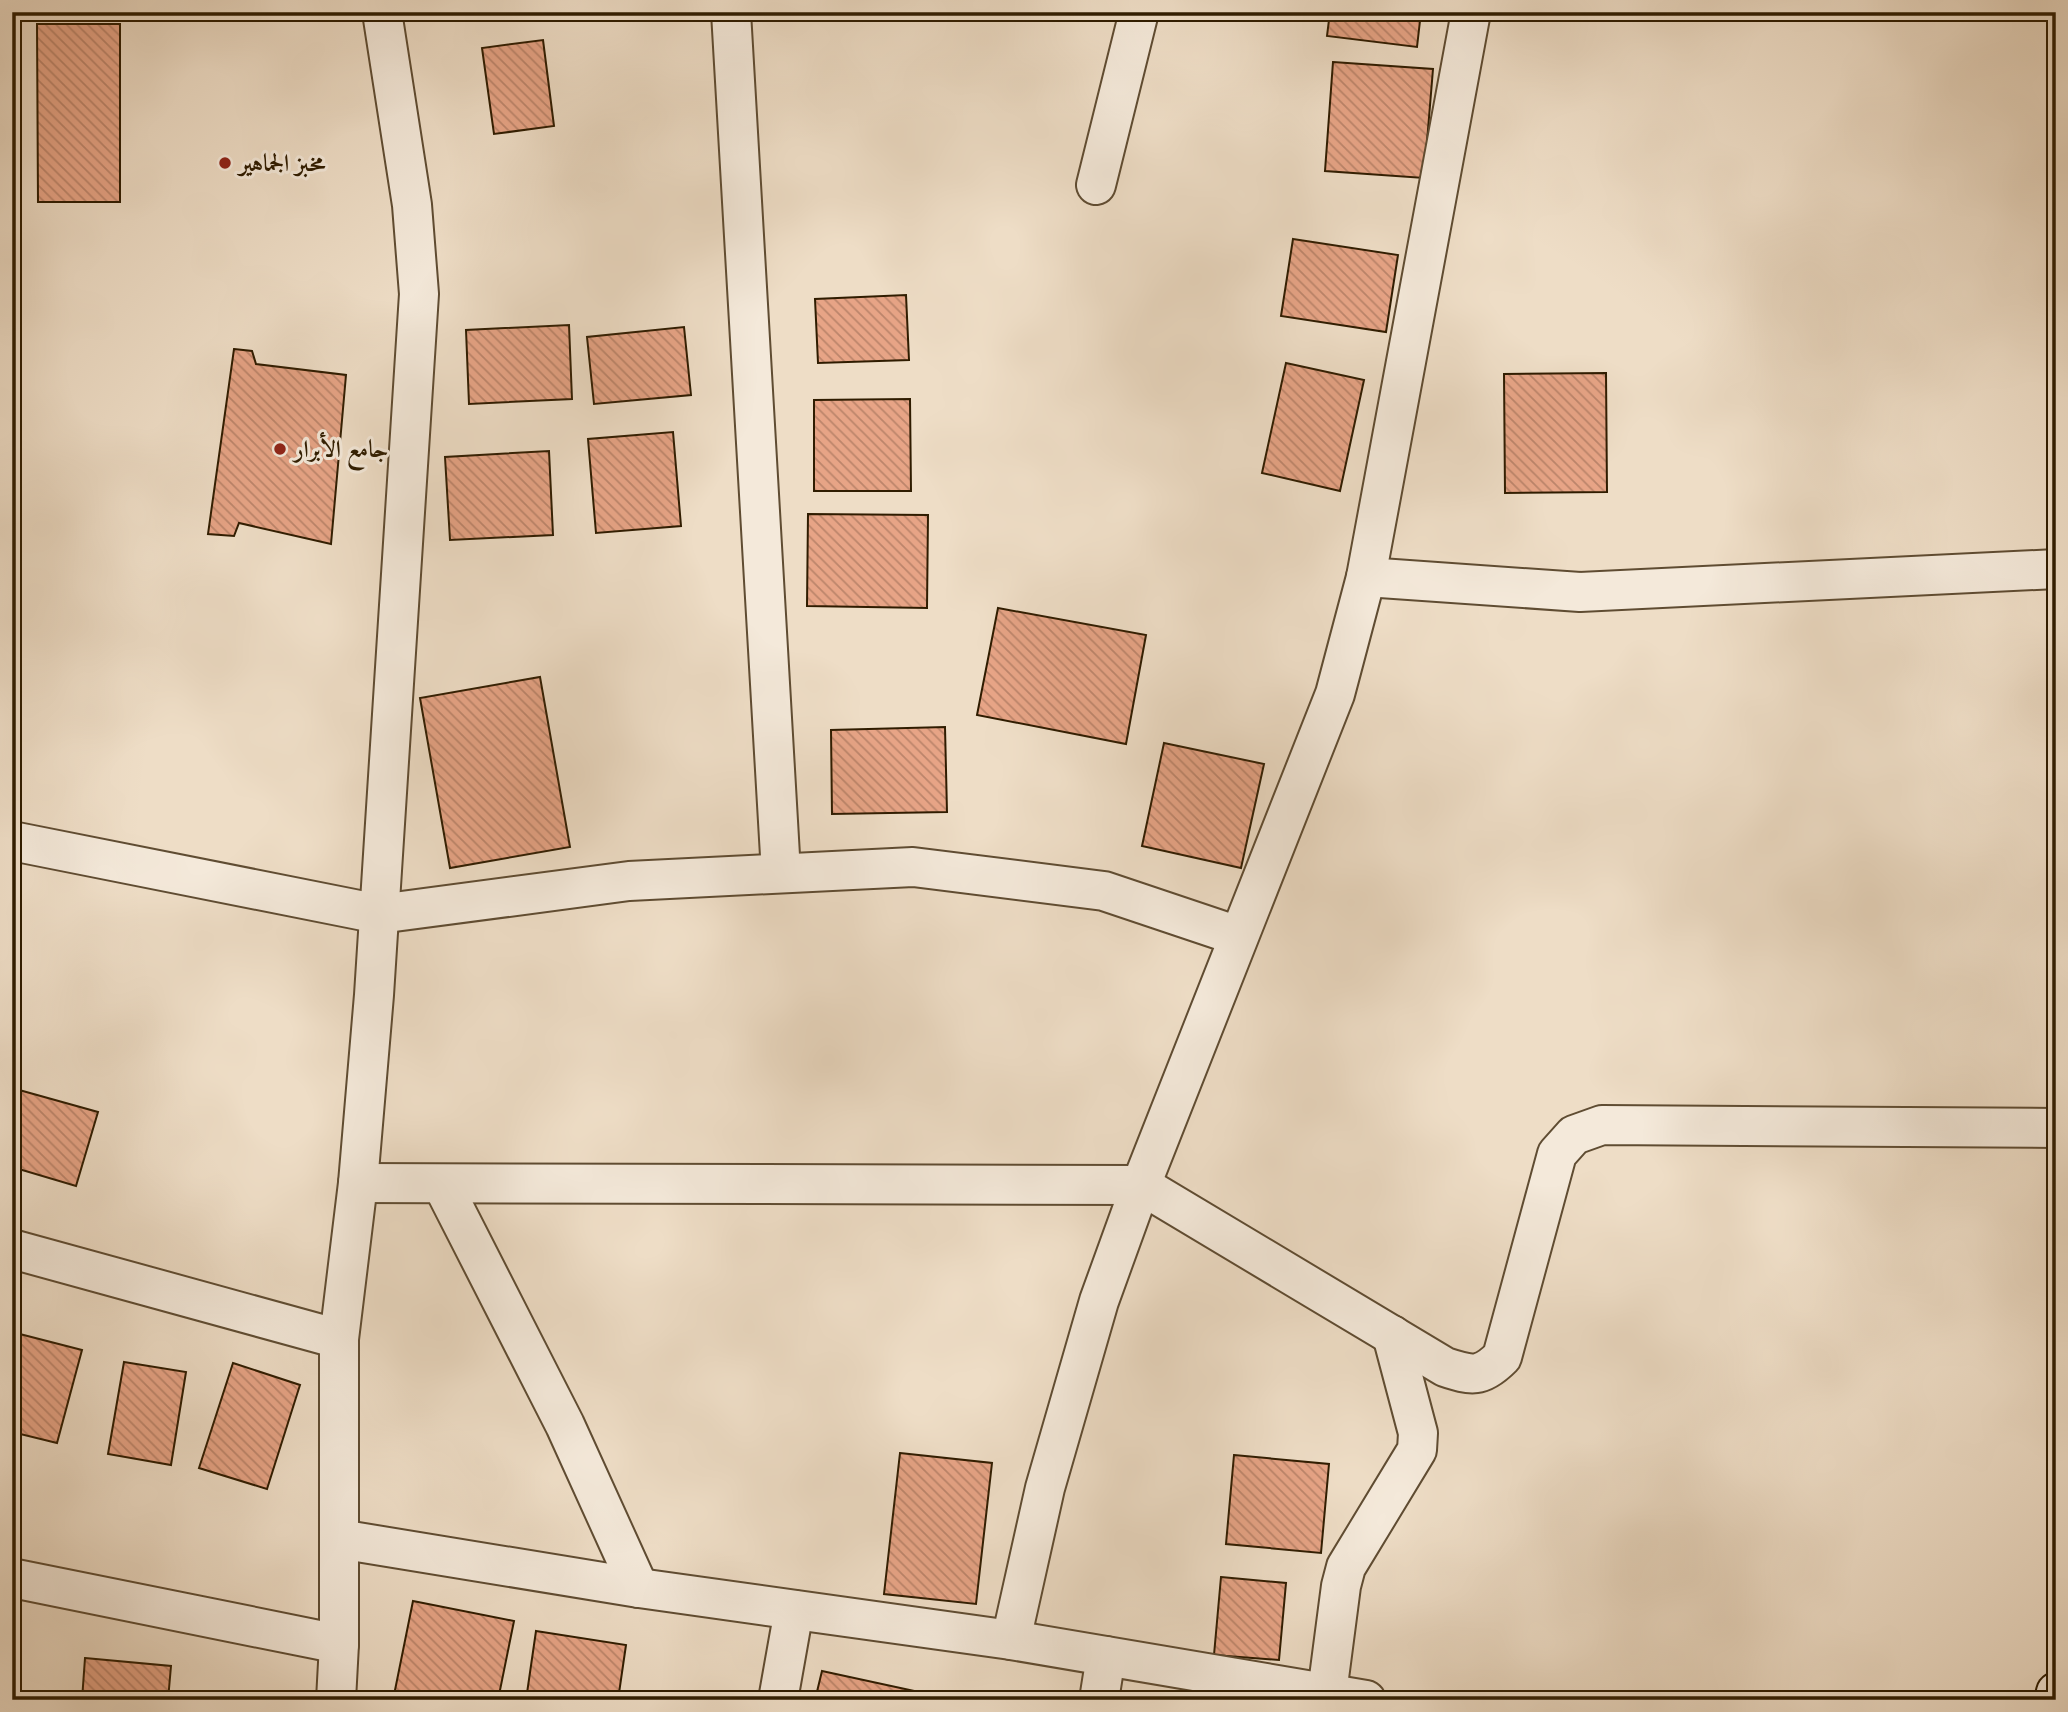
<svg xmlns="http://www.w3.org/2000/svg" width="2068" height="1712" font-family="'Libre Caslon Text',Amiri,serif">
  <defs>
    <pattern id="building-back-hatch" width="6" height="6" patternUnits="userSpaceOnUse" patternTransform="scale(1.75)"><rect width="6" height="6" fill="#e7a486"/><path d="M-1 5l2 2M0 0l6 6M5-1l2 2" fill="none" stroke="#bc856b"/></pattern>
  </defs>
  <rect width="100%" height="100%" fill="#eeddc6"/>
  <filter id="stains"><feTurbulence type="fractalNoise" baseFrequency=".00286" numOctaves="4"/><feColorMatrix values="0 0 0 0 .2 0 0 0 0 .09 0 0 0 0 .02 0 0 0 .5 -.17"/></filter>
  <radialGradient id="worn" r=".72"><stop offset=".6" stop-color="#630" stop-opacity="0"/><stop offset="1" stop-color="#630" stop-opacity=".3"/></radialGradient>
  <g fill="url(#building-back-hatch)" stroke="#2f1c00" stroke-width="2">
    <path d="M 1330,12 L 1421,12 L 1417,47 L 1327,36 Z"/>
    <path d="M 37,24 L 120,24 L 120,202 L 38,202 Z"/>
    <path d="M 543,40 L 554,126 L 494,134 L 482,48 Z"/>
    <path d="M 1333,62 L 1433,69 L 1424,178 L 1325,171 Z"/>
    <path d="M 1293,239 L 1398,255 L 1386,332 L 1281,316 Z"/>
    <path d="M 906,295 L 909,360 L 818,363 L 815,299 Z"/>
    <path d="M 569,325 L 572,399 L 469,404 L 466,330 Z"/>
    <path d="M 684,327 L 691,395 L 594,404 L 587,337 Z"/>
    <path d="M 234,349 L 252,351 L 256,364 L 346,375 L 331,544 L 239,523 L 234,536 L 208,534 Z"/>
    <path d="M 1286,363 L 1364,380 L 1340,491 L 1262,473 Z"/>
    <path d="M 1606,373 L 1607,492 L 1505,493 L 1504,374 Z"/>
    <path d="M 910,399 L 911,491 L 814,491 L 814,400 Z"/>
    <path d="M 673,432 L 681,526 L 596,533 L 588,439 Z"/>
    <path d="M 549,451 L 553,535 L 450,540 L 445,457 Z"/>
    <path d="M 808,514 L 928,515 L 927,608 L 807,606 Z"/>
    <path d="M 998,608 L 1146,635 L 1126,744 L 977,715 Z"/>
    <path d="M 540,677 L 570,847 L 450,868 L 420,698 Z"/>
    <path d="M 945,727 L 947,812 L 832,814 L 831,730 Z"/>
    <path d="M 1164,743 L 1264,764 L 1241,868 L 1142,846 Z"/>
    <path d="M 12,1088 L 98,1112 L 76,1186 L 12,1167 Z"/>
    <path d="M 12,1332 L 82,1350 L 57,1443 L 12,1432 Z"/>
    <path d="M 124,1362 L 186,1372 L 171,1465 L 108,1454 Z"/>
    <path d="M 233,1363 L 300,1385 L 267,1489 L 199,1468 Z"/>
    <path d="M 900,1453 L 992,1463 L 976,1604 L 884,1594 Z"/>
    <path d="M 1234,1455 L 1329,1464 L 1321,1553 L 1226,1544 Z"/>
    <path d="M 1221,1577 L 1286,1583 L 1279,1660 L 1214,1655 Z"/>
    <path d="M 413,1601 L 514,1621 L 498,1700 L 393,1700 Z"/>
    <path d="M 536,1631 L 626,1645 L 618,1700 L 526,1700 Z"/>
    <path d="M 85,1658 L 171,1666 L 168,1700 L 82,1700 Z"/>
    <path d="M 822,1671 L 919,1692 L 917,1700 L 815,1700 Z"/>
  </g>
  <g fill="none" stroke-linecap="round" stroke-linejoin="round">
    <defs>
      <g id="minor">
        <path d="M 731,12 L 781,873"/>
        <path d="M 1096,185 L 1139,12"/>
        <path d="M 1366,577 L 1580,592 L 2056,569"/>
        <path d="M 12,841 L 379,914 L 629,881 L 913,867 L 1104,891 L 1238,936"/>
        <path d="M 358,1183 L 1141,1185 L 1445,1367 C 1472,1376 1481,1378 1502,1357 L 1557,1154 L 1574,1135 L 1602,1125 L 2056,1128"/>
        <path d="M 442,1184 L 565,1425 L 639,1588"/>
        <path d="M 12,1249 L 339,1339"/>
        <path d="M 339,1539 L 639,1588 L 1011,1640 L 1366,1700"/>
        <path d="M 12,1578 L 339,1644"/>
        <path d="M 1011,1640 L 1045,1488 L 1099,1301 L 1141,1185 L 1335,694 L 1366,577 L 1471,12"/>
        <path d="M 1327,1693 L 1341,1586 L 1346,1567 L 1417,1450 L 1418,1433 L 1392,1335"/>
        <path d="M 336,1700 L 339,1644 L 339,1339 L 358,1183 L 374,995 L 419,294 L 412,205 L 382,12"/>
        <path d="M 778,1700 L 794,1610"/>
        <path d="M 1099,1700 L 1106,1656"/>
      </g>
      <path id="secondary" d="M 2054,1700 L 2056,1692"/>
    </defs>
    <use href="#minor" stroke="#5f4c32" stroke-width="42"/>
    <use href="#secondary" stroke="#2f1c00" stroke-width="42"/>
    <use href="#minor" stroke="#f4e9da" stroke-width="38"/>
    <use href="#secondary" stroke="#f4e9da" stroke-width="38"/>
  </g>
  <g fill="#8f2418" stroke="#f4e9da" stroke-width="2.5">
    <circle cx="225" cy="163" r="7"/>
    <circle cx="280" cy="449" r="7"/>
  </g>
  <g text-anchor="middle" stroke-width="6" stroke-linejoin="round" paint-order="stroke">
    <g font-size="24" font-weight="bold" fill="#2f1c00" stroke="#f4e9da" text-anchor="start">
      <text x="239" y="171">مخبز الجماهير</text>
      <text x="294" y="457">جامع الأبرار</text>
    </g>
  </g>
  <rect width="2068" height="1712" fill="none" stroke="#eeddc6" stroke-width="42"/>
  <rect x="14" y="14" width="2040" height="1684" fill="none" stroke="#2f1c00" stroke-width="3.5"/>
  <rect x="21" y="21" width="2026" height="1670" fill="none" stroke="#2f1c00" stroke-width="2"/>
  <rect width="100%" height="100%" filter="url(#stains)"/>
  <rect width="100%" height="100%" fill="url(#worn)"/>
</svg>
